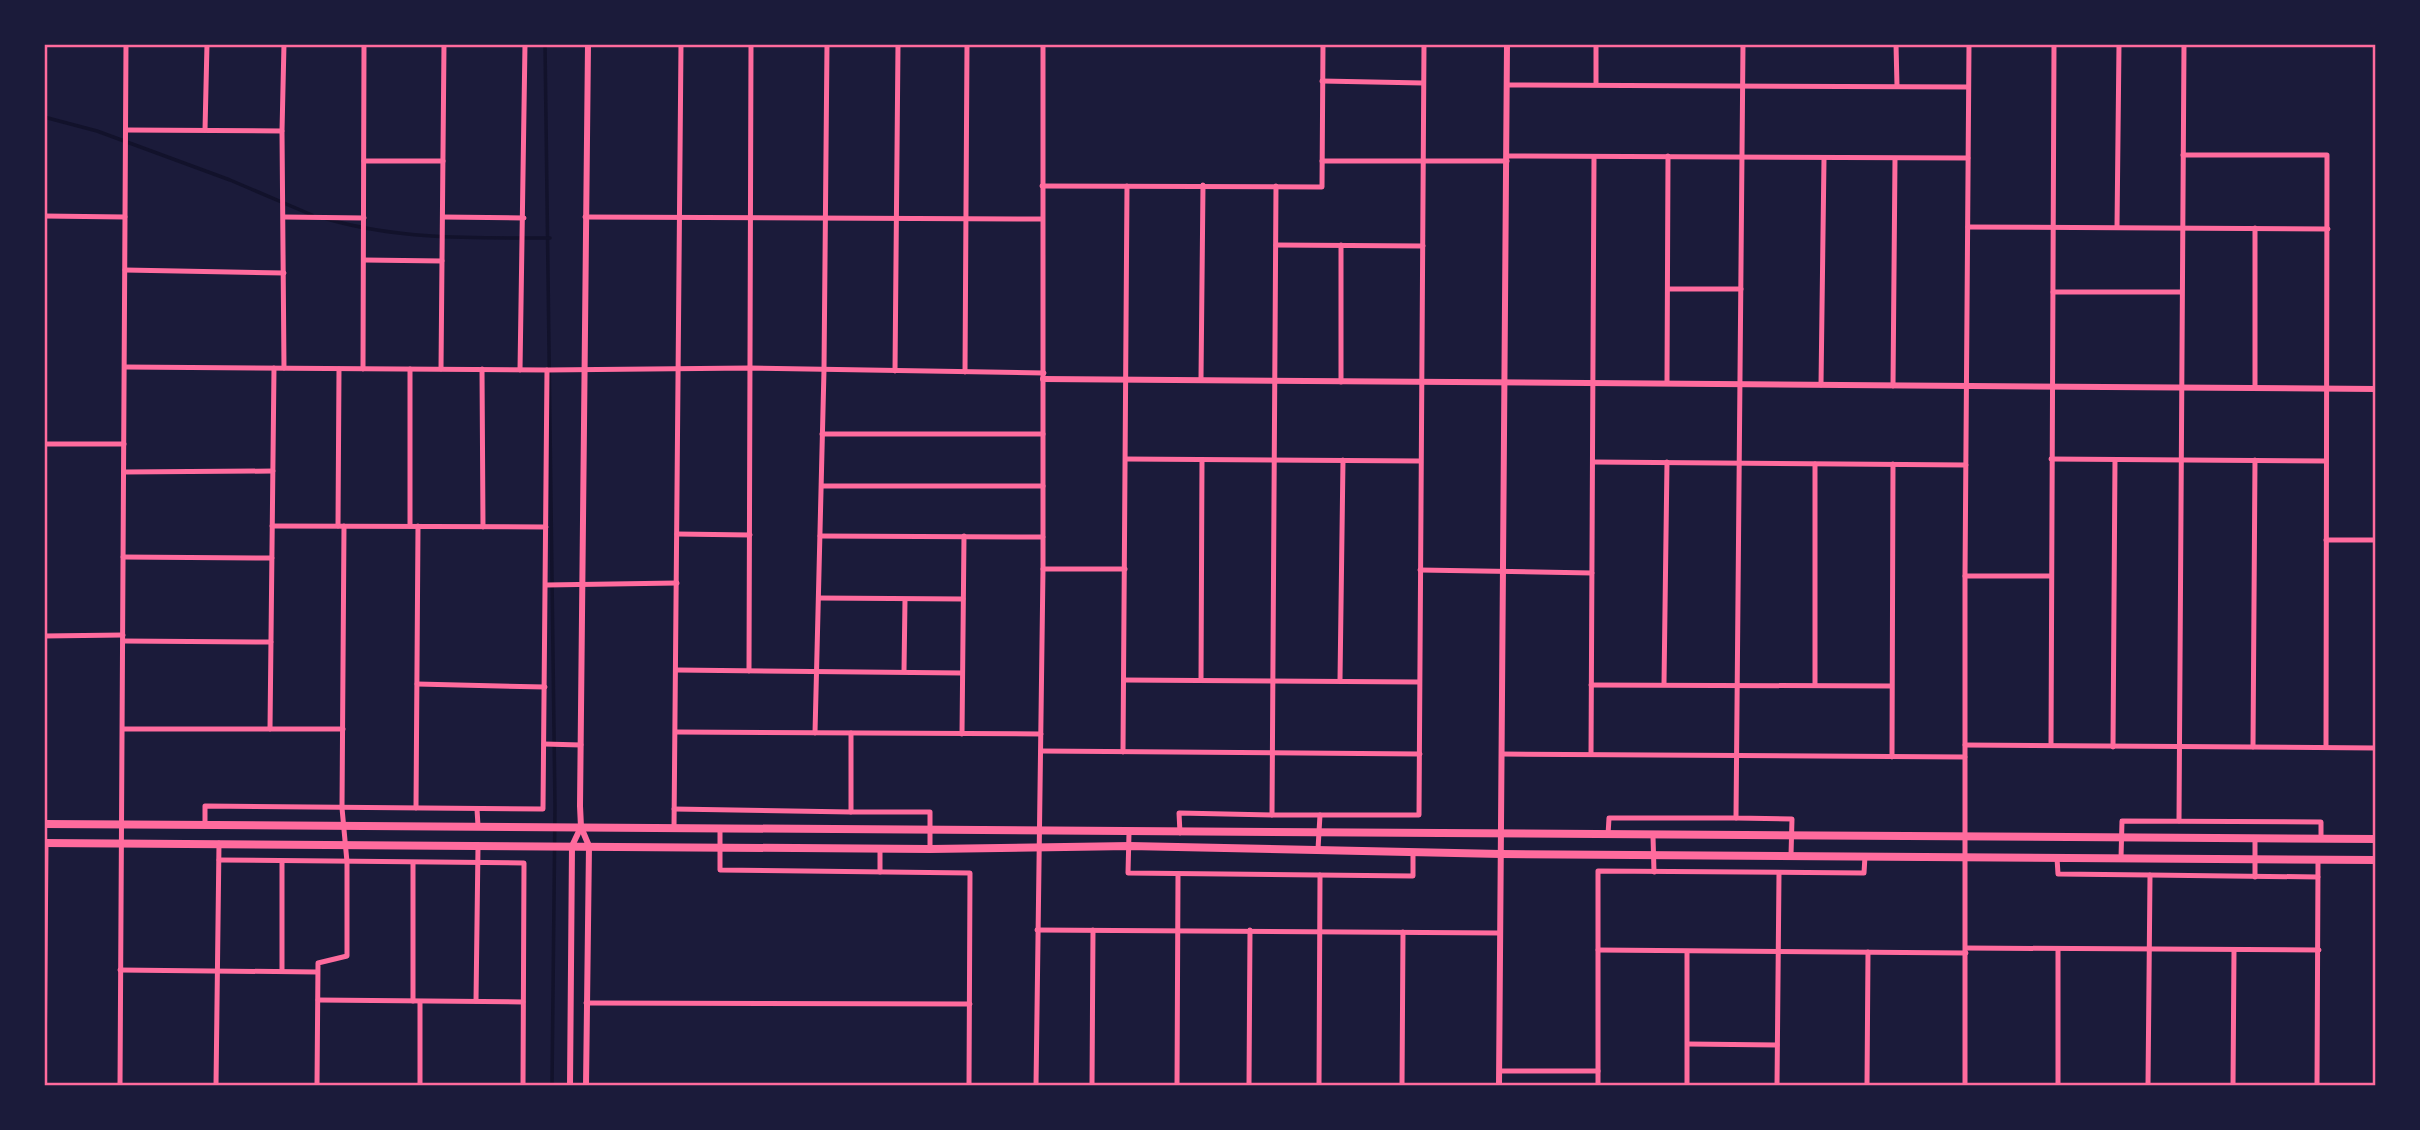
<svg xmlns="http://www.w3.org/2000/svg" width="2420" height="1130" font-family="'Fira Sans',sans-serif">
  <rect width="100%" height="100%" fill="#1b1b3a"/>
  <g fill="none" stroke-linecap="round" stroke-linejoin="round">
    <g stroke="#12122b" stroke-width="3.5">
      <path d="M 545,44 L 555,807 L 552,1086"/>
      <path d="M 44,117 L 97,131 L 230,180 L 312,215"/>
      <path d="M 327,219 C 400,240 474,238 550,238"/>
    </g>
    <g stroke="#ff6b9d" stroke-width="5">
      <path d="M 1596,44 L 1596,84"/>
      <path d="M 1743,44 L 1736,818 L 1792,819 L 1791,855"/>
      <path d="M 1896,44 L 1897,86"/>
      <path d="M 1322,81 L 1423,83"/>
      <path d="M 1508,85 L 1968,87"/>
      <path d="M 126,130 L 282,131"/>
      <path d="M 205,130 L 207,44"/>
      <path d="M 2183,155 L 2327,155 L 2326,747"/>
      <path d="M 1507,156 L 1968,158"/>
      <path d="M 364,161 L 443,161"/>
      <path d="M 1322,161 L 1507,161"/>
      <path d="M 1042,186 L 1322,187 L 1323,44"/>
      <path d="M 1276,186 L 1272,815 L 1320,815"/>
      <path d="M 44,216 L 125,217"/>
      <path d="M 284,217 L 364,218"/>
      <path d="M 443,217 L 524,218"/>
      <path d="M 585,217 L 1042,219"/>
      <path d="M 1968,227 L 2328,229"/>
      <path d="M 2117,227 L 2119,44"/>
      <path d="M 2255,228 L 2255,387"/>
      <path d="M 1276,245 L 1423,246"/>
      <path d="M 1341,245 L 1341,382"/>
      <path d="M 364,260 L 442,261"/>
      <path d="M 125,270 L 284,273"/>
      <path d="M 1668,289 L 1741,289"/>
      <path d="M 2053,292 L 2181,292"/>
      <path d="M 125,367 L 547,370 L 750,368 L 1044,373"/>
      <path d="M 284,368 L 282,131 L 284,44"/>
      <path d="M 363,369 L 364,44"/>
      <path d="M 441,369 L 444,44"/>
      <path d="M 482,369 L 483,527"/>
      <path d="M 520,370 L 525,44"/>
      <path d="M 895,371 L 898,44"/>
      <path d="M 965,372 L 967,44"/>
      <path d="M 1201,379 L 1203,185"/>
      <path d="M 1667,383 L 1668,156"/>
      <path d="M 1821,385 L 1824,159"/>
      <path d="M 1893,386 L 1895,159"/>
      <path d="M 822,434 L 1043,434"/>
      <path d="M 44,444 L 124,444"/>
      <path d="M 1126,459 L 1420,461"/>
      <path d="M 2051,459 L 2326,461"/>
      <path d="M 1593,462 L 1966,465"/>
      <path d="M 124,472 L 273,471"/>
      <path d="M 822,486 L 1043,486"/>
      <path d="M 272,526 L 546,527"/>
      <path d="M 338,526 L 339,369"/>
      <path d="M 410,526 L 410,369"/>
      <path d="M 677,534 L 750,535"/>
      <path d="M 820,536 L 1043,537"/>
      <path d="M 2326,540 L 2376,540"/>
      <path d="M 123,557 L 272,558"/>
      <path d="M 1043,569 L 1125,569"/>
      <path d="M 1420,570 L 1592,573"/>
      <path d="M 1965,576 L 2051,576"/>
      <path d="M 546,585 L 677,583"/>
      <path d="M 819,598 L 963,599"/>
      <path d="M 44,636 L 123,635"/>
      <path d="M 123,641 L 271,642"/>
      <path d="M 677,670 L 962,673"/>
      <path d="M 749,671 L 751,44"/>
      <path d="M 904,671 L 905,600"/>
      <path d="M 1124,680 L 1419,682"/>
      <path d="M 1201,680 L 1202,460"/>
      <path d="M 1340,680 L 1343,460"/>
      <path d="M 417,684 L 545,687"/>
      <path d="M 1664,684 L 1667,462"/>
      <path d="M 1815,684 L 1815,464"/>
      <path d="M 1591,685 L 1891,686"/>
      <path d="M 123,729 L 343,729"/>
      <path d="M 270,729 L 274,368"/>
      <path d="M 676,732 L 1041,734"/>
      <path d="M 815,733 L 824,370 L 827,44"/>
      <path d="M 851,733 L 851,812 L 930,812 L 930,849"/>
      <path d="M 962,734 L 964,536"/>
      <path d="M 544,744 L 581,745"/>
      <path d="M 1965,745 L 2376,748"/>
      <path d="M 2051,745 L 2054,44"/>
      <path d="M 2113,747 L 2115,460"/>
      <path d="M 2253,747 L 2255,460"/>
      <path d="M 1041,751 L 1420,754"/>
      <path d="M 1123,752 L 1127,186"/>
      <path d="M 1502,754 L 1965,757"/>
      <path d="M 1591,754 L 1594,157"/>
      <path d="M 1892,757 L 1893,464"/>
      <path d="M 416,808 L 418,526"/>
      <path d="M 477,809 L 478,826"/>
      <path d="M 674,809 L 851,812"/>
      <path d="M 2179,821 L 2184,44"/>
      <path d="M 205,826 L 205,806 L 543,809 L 547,370"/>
      <path d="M 674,828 L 681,44"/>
      <path d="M 720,830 L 720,870 L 970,873 L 969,1086"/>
      <path d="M 1129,833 L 1128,873 L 1413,876 L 1413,853"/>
      <path d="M 1180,833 L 1179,813 L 1272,815"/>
      <path d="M 1608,835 L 1609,818 L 1736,818"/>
      <path d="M 1653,836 L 1654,872"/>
      <path d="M 880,848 L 880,872"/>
      <path d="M 1318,849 L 1320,815 L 1419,815 L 1424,44"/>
      <path d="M 2057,858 L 2058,874 L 2150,875 L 2148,1086"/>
      <path d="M 2121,858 L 2122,821 L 2321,822 L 2321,839"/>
      <path d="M 219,860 L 524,863 L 523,1086"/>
      <path d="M 2150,875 L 2318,877"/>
      <path d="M 2255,877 L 2255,839"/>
      <path d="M 1037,930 L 1500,933"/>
      <path d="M 1966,948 L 2319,950"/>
      <path d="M 1598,950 L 1966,953"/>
      <path d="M 1687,952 L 1687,1086"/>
      <path d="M 120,970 L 317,972"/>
      <path d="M 282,971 L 282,862"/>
      <path d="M 318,1000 L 523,1002"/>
      <path d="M 413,1001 L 413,864"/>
      <path d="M 476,1001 L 478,846"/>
      <path d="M 586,1003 L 970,1004"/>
      <path d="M 1688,1044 L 1777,1045"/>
      <path d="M 1500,1071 L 1598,1071"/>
      <path d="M 44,1086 L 46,843"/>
      <path d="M 120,1086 L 126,44"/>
      <path d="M 216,1086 L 219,843"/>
      <path d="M 317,1086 L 318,963 L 347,956 L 347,862 L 342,808 L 344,526"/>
      <path d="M 420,1086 L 420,1002"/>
      <path d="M 1036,1086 L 1043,569 L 1043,44"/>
      <path d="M 1092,1086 L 1093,930"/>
      <path d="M 1177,1086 L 1178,874"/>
      <path d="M 1249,1086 L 1250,930"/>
      <path d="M 1319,1086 L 1320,875"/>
      <path d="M 1402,1086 L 1403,932"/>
      <path d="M 1598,1086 L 1598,871 L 1864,873 L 1865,856"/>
      <path d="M 1777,1086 L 1779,873"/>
      <path d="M 1867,1086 L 1868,952"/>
      <path d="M 1965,1086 L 1965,576 L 1969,44"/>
      <path d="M 2058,1086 L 2058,949"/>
      <path d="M 2233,1086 L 2234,950"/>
      <path d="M 2317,1086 L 2318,860"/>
    </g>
    <g stroke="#ff6b9d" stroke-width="6">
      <path d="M 1043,379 L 2376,389"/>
      <path d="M 570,1086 L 572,846 L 581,827"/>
      <path d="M 586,1086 L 589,846 L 581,827 L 580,806 L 588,44"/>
      <path d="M 1499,1086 L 1507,44"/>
    </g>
    <g stroke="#ff6b9d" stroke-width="8">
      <path d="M 44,824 L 2376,839"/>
      <path d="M 44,843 L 930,849 L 1130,846 L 1501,854 L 2376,860"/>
    </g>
  </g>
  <rect width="2420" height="1130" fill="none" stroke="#1b1b3a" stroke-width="91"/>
  <rect x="46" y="46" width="2328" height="1038" fill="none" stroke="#ff6b9d" stroke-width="2.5"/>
</svg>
